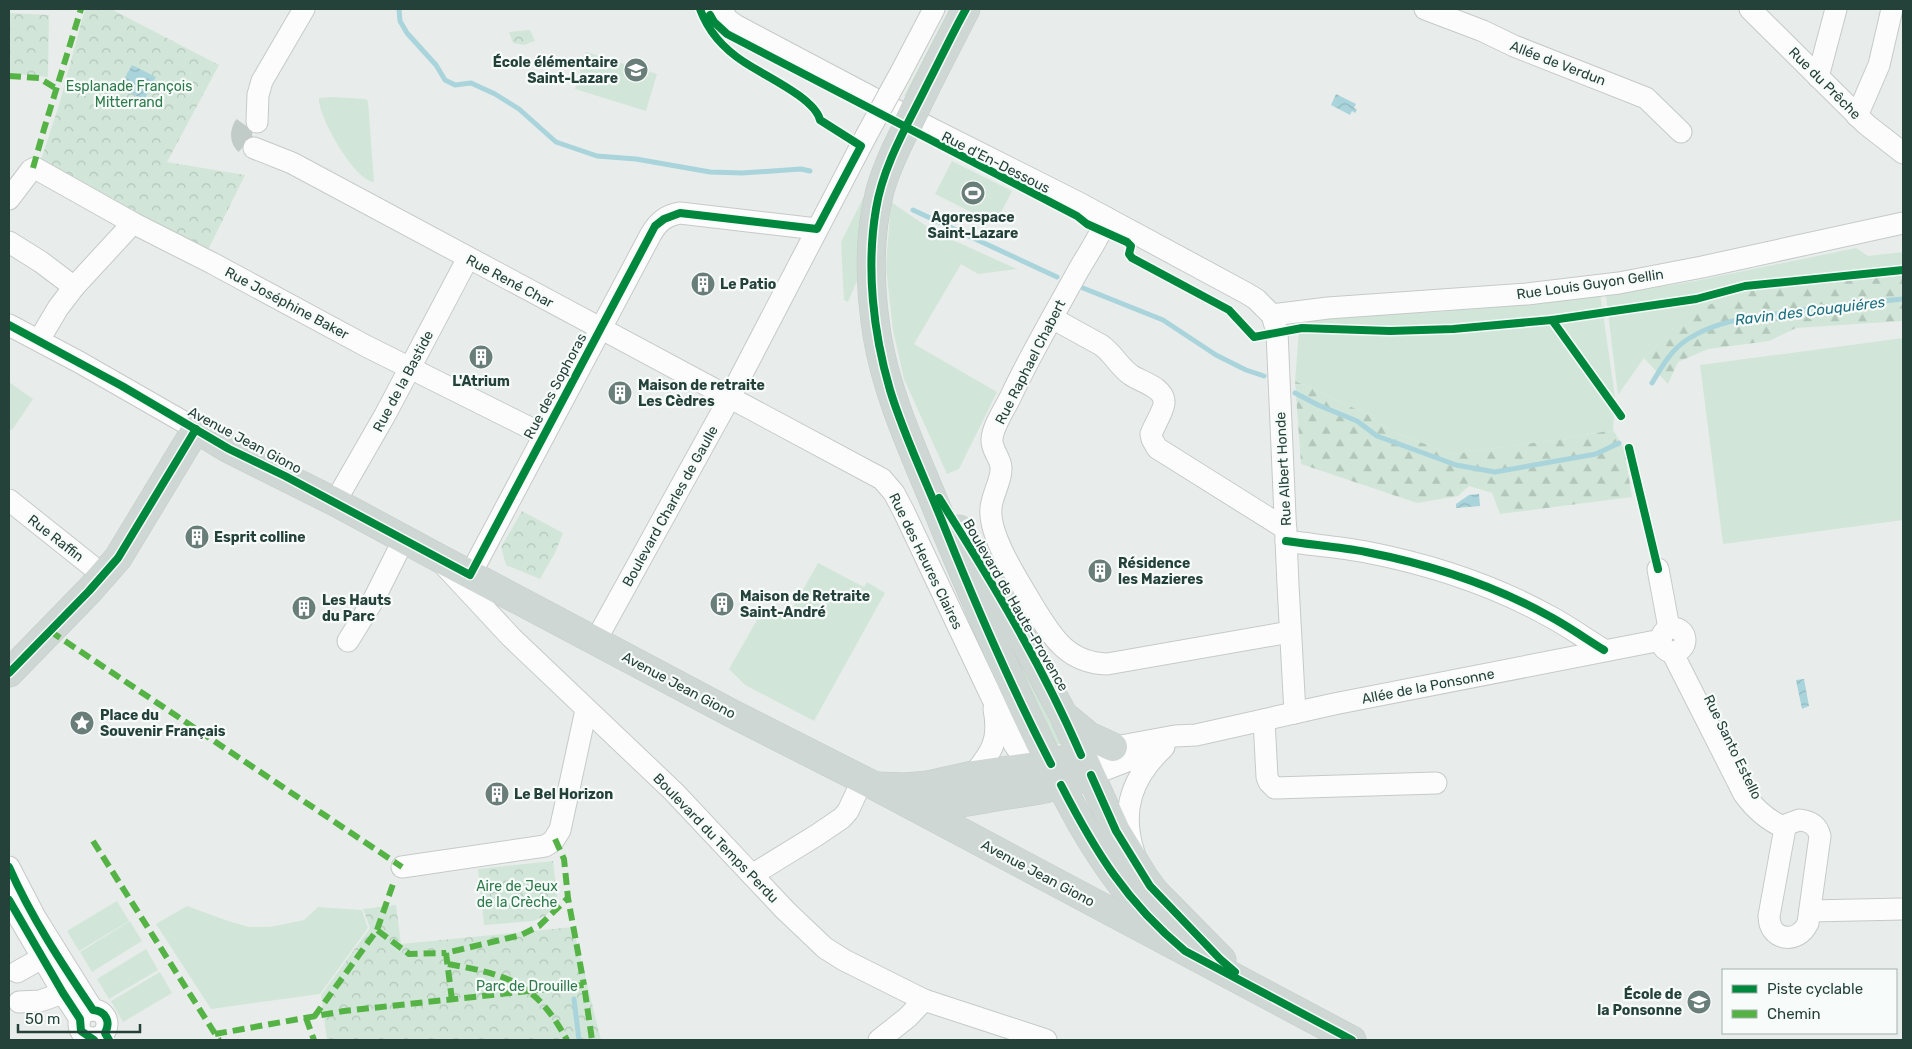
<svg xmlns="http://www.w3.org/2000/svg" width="1912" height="1049" font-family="Rubik,sans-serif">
  <defs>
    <pattern id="forest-firs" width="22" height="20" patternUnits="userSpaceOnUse" patternTransform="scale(1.25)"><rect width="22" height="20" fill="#d1e6d8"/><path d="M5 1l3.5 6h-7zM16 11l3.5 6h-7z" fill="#b3c6ba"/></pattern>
    <pattern id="park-crowns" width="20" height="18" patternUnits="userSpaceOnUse" patternTransform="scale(1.25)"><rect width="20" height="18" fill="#d1e6d8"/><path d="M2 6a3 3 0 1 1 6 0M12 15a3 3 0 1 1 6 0" fill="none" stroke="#b3c6ba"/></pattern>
    <pattern id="water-waves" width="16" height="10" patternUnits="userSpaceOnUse" patternTransform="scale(1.25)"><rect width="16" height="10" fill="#a9d4db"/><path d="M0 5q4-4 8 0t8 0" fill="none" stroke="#91b7bd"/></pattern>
  </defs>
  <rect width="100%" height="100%" fill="#e8edeb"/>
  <g fill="#d1e6d8">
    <path d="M 949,9 L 957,9 L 909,98 L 904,96 Z"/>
    <path d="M 586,52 L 657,74 L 646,111 L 575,89 Z"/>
    <path d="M 334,97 L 366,99 L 368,101 L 374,182 C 355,182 317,115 319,98 Z"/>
    <path d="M 952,161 L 1012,191 L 995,224 L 935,194 Z"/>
    <path d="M 863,198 L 867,200 L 860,274 L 848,302 L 844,300 L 841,242 Z"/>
    <path d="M 891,202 L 935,232 L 1017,269 L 978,274 L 961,264 L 914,344 L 997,392 L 959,469 L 947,474 L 904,379 L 893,330 L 886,267 Z"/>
    <path d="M 1856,248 L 1868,256 L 1903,252 L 1903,272 L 1680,322 L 1644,358 L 1618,395 L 1606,296 L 1695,281 Z"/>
    <path d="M 1600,293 L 1615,397 L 1613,430 L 1562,439 L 1452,454 L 1393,432 L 1369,415 L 1295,381 L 1300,317 L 1440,312 Z"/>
    <path d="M 1903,338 L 1903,520 L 1723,544 L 1700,365 Z"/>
    <path d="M 9,382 L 33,399 L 12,430 L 9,429 Z"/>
    <path d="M 818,563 L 864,587 L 867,582 L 885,593 L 814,721 L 745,685 L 729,669 L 757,620 L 790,613 Z"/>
    <path d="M 982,594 L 1068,742 L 1052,746 Z"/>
    <path d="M 117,901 L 129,921 L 79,951 L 67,931 Z"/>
    <path d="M 187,906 L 228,921 L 249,927 L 270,927 L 304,920 L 318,907 L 362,910 L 368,928 L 320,994 L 211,1009 L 156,924 Z"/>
    <path d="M 130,921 L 142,941 L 92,972 L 80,952 Z"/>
    <path d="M 146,949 L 158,970 L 109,999 L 97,979 Z"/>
    <path d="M 160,972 L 172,993 L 123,1022 L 111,1001 Z"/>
  </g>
  <g fill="url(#forest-firs)">
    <path d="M 1903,270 L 1903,321 L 1796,328 L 1769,341 L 1708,349 L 1678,362 L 1668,384 L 1644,358 L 1680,322 L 1711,304 L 1746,292 Z"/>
    <path d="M 1295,381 L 1369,415 L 1393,432 L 1452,454 L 1562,439 L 1613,430 L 1624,448 L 1632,497 L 1500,514 L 1492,493 L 1469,486 L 1458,496 L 1417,503 L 1301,464 Z"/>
  </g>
  <g fill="url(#park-crowns)">
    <path d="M 85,9 L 111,9 L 219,65 L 167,162 L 245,175 L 206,254 L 41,160 L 59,105 Z"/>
    <path d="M 9,13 L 49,15 L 48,77 L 9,73 Z"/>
    <path d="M 530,30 L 535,41 L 524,45 L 513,43 L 509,32 Z"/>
    <path d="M 522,511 L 563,533 L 555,553 L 540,579 L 506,565 L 501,547 Z"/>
    <path d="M 553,861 L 558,904 L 545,916 L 533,921 L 484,925 L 478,869 Z"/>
    <path d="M 396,905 L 401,944 L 573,927 L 601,1040 L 327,1040 L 321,995 L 370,928 L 363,909 Z"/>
  </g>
  <g fill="url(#water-waves)">
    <path d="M 132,65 L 156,77 L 144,100 L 120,87 Z"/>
    <path d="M 1336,94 L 1356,104 L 1354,108 L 1357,110 L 1355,113 L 1352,111 L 1350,115 L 1331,105 Z"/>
    <path d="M 1479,494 L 1480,506 L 1456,508 L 1456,504 L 1469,495 Z"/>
    <path d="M 1804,679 L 1809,706 L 1802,709 L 1796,680 Z"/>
  </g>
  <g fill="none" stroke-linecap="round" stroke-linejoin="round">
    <g stroke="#a9d4db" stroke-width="5">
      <path d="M 399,9 L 400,21 L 407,33 L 436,65 L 445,80 L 455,85 L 471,83 L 495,94 L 519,109 L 556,142 L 597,156 L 636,159 L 710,172 L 742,173 L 801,169 L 810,171"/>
      <path d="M 913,210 L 1057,277"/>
      <path d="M 1083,288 L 1163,320 L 1216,355 L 1246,370 L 1264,376"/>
      <path d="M 1652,383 C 1662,366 1671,350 1688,339 C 1715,322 1744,318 1775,314 C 1818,307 1860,303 1903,299"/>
      <path d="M 1295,393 L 1318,405 L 1357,421 L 1377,436 L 1456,465 L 1495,472 L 1596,454 L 1619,443"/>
      <path d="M 574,999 L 579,1040"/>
    </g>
    <path stroke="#c1cbc8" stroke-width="21" stroke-dasharray="21 11" stroke-linecap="butt" d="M 245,125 C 238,135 242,146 254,148"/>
    <defs>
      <g id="minor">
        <path d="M 721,9 L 727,19 L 735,25 L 922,124 L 1081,204 L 1246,293 L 1256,299 L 1272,315 L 1277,332 L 1288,585 L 1295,713"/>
        <path d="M 1425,9 L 1483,31 L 1514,46 L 1646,98 L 1681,132"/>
        <path d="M 1750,9 L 1867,125 L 1903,153"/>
        <path d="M 901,72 L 934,9"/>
        <path d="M 1818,77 L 1836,9"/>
        <path d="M 1857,116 L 1879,65 L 1892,9"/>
        <path d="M 257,122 L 258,95 L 262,81 L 304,9"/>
        <path d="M 254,148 L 292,163 L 882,479 L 894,493 L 904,512 L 1014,744 L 1029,766"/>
        <path d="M 9,199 L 31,170 L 35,168 L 133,223 L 212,263 L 366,346 L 544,435"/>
        <path d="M 1107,218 C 1100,237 1088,253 1078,271 C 1055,313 1030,355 1010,398 C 1004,410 993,426 992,439 C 991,450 1001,458 1001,468 C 1002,479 992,495 991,508 C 988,535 1018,580 1032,604 C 1051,635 1066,663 1107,664 L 1290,632"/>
        <path d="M 9,242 L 41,262 L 74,287"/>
        <path d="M 1272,315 L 1328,308 L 1527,294 L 1619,283 L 1702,267 L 1903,223"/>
        <path d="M 1052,318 L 1101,345 C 1113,353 1119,367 1131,375 C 1141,382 1163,387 1164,401 C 1165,408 1154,426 1151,434 L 1152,439 L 1157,448 L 1286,529"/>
        <path d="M 9,325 L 79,362 L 196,429"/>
        <path d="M 39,340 L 58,308 L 74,287 L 133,223"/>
        <path d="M 9,500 L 103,575"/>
        <path d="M 335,502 L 385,415 L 468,258"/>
        <path d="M 1286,541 C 1313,545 1340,547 1366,552 C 1428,564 1493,585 1549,616 C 1568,626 1586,639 1604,650"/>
        <path d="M 444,565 L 511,637 L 674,792 L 785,910 L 825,948 L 844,960 L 924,1000 L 1046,1040"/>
        <path d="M 1658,569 L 1669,628"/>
        <path d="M 470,575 L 651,234 C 658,222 666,215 680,213 L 817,229"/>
        <circle cx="1673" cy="640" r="12"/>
        <path d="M 596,640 L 730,397 L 866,136"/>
        <path d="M 348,641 L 374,599 L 404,539"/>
        <path d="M 1672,652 L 1744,794 C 1754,808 1769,821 1785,828"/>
        <path d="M 1264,720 L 1267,777 L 1269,782 L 1275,788 L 1436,783"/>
        <path d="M 1099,750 L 1175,736 L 1196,735 L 1334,704 L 1661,640"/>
        <path d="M 973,775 C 992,752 1000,740 994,709"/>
        <path d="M 1091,775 L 1158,749"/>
        <path d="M 1799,820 C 1809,821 1817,824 1820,836 L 1808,923 C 1798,945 1769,941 1769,916 L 1785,828 L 1788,824 Z"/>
        <path d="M 1134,853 C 1120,810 1132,777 1164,747"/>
        <path d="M 9,867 L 35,917 L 93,1010"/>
        <path d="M 402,867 L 545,846 L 553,841 L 560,830 L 586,710"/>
        <path d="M 752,875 L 817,835 L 842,818 L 848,811 L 862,781"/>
        <path d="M 9,900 L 63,993 L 80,1019"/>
        <path d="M 1810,911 L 1903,909"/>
        <path d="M 17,972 L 42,958"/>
        <path d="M 19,1002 L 40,1001 L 63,993"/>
        <circle cx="93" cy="1024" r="14"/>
        <path d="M 879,1040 L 908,1017 L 924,1000"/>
      </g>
      <g id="major">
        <path d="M 927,85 L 966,9"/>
        <path d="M 895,151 C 889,165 882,180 879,195 C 868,240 870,290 877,335 C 887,396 914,452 937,509 C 964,576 994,643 1024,709 C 1063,791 1095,863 1160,929"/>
        <path d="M 959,529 L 1001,598 L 1063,714 L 1116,831 L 1144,877 L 1155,892 L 1222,960"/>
        <path d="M 9,673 L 89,591 L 118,558 L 196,429 L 229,449 L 335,502 L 437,557 L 733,714 L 875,786 L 1352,1040"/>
        <path d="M 1066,717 L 1089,736 L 1113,747"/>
        <path d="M 876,786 L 905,787 L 928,785 L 973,775 L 1051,764 L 1066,759"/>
        <path d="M 910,803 C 941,809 971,801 1002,796 C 1027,792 1053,789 1077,780"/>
      </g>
    </defs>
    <use href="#minor" stroke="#c5cac8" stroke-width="23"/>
    <use href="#major" stroke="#c3ccc9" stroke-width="29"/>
    <use href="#minor" stroke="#fcfcfc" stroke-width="21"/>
    <use href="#major" stroke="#cfd7d5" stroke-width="28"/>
    <defs>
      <path id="minor-bridge" d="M 866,136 L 901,72"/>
      <path id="major-bridge" d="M 895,151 L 927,85"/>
    </defs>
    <use href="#minor-bridge" stroke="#c5cac8" stroke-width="23" stroke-linecap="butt"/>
    <use href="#major-bridge" stroke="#c3ccc9" stroke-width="29" stroke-linecap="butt"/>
    <use href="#minor-bridge" stroke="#fcfcfc" stroke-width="21"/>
    <use href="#major-bridge" stroke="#cfd7d5" stroke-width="28"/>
    <g stroke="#55b346" stroke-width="6" stroke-dasharray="12 6" stroke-linecap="butt">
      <path d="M 9,76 L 39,78 L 57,89"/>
      <path d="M 33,168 L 44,129 L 81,9"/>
      <path d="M 50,631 L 402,867"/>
      <path d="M 555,839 L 564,859 L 568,898 L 584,985"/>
      <path d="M 93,841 L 219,1040"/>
      <path d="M 377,930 L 393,884"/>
      <path d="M 448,964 C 509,975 536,983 567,1040"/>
      <path d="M 452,1000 L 446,953 L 521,935 L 539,926 L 568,898"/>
      <path d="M 314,1017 L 377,930 L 409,954 L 446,953"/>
      <path d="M 306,1018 L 314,1040"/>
      <path d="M 215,1034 L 344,1011 L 584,985 L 592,1040"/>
    </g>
    <defs>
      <g id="cycleway">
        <path d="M 966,9 C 952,34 940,60 927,85 C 908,124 883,165 876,209 C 866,268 873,332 890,390 C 904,436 926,481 944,526 C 976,606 1011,687 1051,764"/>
        <path d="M 710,15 L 714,22 L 727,34 L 1077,216 L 1087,224 L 1127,242 L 1131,246 L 1129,254 L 1132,258 L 1229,310 L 1254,337 L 1302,328 L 1390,331 L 1453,329 L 1552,320 L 1696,299 L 1745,286 L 1903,270"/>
        <path d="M 1552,320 L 1621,416"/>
        <path d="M 9,325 L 122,386 L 229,449 L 285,476 L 470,575 L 655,226 L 664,219 L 680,213 L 817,229 L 861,146 L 820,120 C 815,98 763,75 744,62 C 724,49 708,31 700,9"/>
        <path d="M 1629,448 L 1658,569"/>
        <path d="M 939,498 C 991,580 1042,665 1081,755"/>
        <path d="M 1286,541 C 1313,545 1340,547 1366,552 C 1428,564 1493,585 1549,616 C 1568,626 1586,639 1604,650"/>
        <path d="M 9,673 L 89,591 L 118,558 L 196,429"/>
        <path d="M 1091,775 L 1116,831 L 1150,886 L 1220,959 L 1235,972"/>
        <path d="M 1061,785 C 1095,851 1126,902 1185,951 L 1352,1040"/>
        <path d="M 9,867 C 31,917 62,964 93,1010 C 106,1011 111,1022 105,1033 L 109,1040"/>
        <path d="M 9,900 L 63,993 L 80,1019 L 81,1031 L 94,1040"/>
      </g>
    </defs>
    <use href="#cycleway" stroke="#f7fbf9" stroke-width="11"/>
    <use href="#cycleway" stroke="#00873e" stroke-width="8"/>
  </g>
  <defs>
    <symbol id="school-disc" viewBox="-11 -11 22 22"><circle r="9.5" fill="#697e78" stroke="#f7fbf9"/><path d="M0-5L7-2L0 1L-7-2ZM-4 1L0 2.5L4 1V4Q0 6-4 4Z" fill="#fff"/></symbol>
    <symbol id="stadium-disc" viewBox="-11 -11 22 22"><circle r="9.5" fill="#697e78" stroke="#f7fbf9"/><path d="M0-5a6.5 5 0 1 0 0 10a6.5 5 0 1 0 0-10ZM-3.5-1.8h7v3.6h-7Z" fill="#fff"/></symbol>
    <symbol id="building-disc" viewBox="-11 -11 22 22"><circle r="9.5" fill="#697e78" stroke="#f7fbf9"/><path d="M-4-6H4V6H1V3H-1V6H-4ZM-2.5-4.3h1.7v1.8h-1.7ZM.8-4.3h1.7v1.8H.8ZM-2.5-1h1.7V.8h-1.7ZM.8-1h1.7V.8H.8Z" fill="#fff"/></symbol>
    <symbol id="sight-disc" viewBox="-11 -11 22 22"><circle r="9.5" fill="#697e78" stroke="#f7fbf9"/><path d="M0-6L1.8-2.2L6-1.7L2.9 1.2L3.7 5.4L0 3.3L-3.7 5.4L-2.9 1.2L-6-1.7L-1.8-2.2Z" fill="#fff"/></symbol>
  </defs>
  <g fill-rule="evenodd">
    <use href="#school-disc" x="622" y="56" width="28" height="28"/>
    <use href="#stadium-disc" x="959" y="179" width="28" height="28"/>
    <use href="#building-disc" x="689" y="270" width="28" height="28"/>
    <use href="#building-disc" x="467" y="343" width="28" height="28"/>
    <use href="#building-disc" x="606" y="379" width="28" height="28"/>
    <use href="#building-disc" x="183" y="523" width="28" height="28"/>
    <use href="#building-disc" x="1086" y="557" width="28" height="28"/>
    <use href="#building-disc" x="708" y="590" width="28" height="28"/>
    <use href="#building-disc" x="290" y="594" width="28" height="28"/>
    <use href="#sight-disc" x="68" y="709" width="28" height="28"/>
    <use href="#building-disc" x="483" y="780" width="28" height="28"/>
    <use href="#school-disc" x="1685" y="988" width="28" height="28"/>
  </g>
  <g text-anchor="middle" stroke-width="4.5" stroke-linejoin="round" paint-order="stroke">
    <g font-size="14" font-weight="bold" fill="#24423a" stroke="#f7fbf9" text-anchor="start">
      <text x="618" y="67" text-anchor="end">École élémentaire<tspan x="618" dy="16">Saint-Lazare</tspan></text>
      <text x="973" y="222" text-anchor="middle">Agorespace<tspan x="973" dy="16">Saint-Lazare</tspan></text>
      <text x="720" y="289">Le Patio</text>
      <text x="481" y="386" text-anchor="middle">L'Atrium</text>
      <text x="638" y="390">Maison de retraite<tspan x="638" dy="16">Les Cèdres</tspan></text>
      <text x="214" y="542">Esprit colline</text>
      <text x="1118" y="568">Résidence<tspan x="1118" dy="16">les Mazieres</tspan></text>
      <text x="740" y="601">Maison de Retraite<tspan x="740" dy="16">Saint-André</tspan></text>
      <text x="322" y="605">Les Hauts<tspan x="322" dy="16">du Parc</tspan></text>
      <text x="100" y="720">Place du<tspan x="100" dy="16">Souvenir Français</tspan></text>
      <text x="514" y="799">Le Bel Horizon</text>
      <text x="1682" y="999" text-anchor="end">École de<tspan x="1682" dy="16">la Ponsonne</tspan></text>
    </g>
    <g font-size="14" fill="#24423a" stroke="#f7fbf9">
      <text transform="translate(1558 63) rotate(21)" y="5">Allée de Verdun</text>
      <text transform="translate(1825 83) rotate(45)" y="5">Rue du Prêche</text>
      <text transform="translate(996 162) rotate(27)" y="5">Rue d'En-Dessous</text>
      <text transform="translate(510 281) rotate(28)" y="5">Rue René Char</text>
      <text transform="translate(1590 284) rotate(-8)" y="5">Rue Louis Guyon Gellin</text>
      <text transform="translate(287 303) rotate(28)" y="5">Rue Joséphine Baker</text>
      <text transform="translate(1030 362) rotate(-63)" y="5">Rue Raphael Chabert</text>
      <text transform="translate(403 381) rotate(-62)" y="5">Rue de la Bastide</text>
      <text transform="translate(555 386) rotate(-62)" y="5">Rue des Sophoras</text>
      <text transform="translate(245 440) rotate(28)" y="5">Avenue Jean Giono</text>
      <text transform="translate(1283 469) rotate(-93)" y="5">Rue Albert Honde</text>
      <text transform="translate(670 506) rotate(-61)" y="5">Boulevard Charles de Gaulle</text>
      <text transform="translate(56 538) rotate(38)" y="5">Rue Raffin</text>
      <text transform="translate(926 561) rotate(64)" y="5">Rue des Heures Claires</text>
      <text transform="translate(1016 605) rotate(60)" y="5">Boulevard de Haute-Provence</text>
      <text transform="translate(679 685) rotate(28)" y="5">Avenue Jean Giono</text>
      <text transform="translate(1428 686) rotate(-11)" y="5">Allée de la Ponsonne</text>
      <text transform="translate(1733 747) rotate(64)" y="5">Rue Santo Estello</text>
      <text transform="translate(716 838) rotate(46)" y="5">Boulevard du Temps Perdu</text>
      <text transform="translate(1038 873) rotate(28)" y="5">Avenue Jean Giono</text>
    </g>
    <g font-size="14" fill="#2d7a4b" stroke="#f7fbf9">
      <text x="129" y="91">Esplanade François<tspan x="129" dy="16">Mitterrand</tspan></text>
      <text x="517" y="891">Aire de Jeux<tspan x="517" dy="16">de la Crèche</tspan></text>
      <text x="527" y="991">Parc de Drouille</text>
    </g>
    <g font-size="15" font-style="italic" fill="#1c6f80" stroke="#f7fbf9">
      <text transform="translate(1810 311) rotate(-7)" y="5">Ravin des Couquiéres</text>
    </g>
  </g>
  <rect width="1912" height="1049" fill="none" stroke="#24423a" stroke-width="20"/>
  <rect x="1722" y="969" width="175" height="65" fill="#f7fbf9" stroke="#a3b1ad"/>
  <rect x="1732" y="985" width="25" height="8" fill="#00873e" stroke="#a3b1ad"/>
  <text x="1767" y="994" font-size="15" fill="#24423a">Piste cyclable</text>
  <rect x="1732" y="1010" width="25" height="8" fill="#55b346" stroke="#a3b1ad"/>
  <text x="1767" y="1019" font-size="15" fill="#24423a">Chemin</text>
  <path d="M18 1024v8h122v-8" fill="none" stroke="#24423a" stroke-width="2.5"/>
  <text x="25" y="1024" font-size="15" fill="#24423a" stroke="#f7fbf9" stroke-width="4" paint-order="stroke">50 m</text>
</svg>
